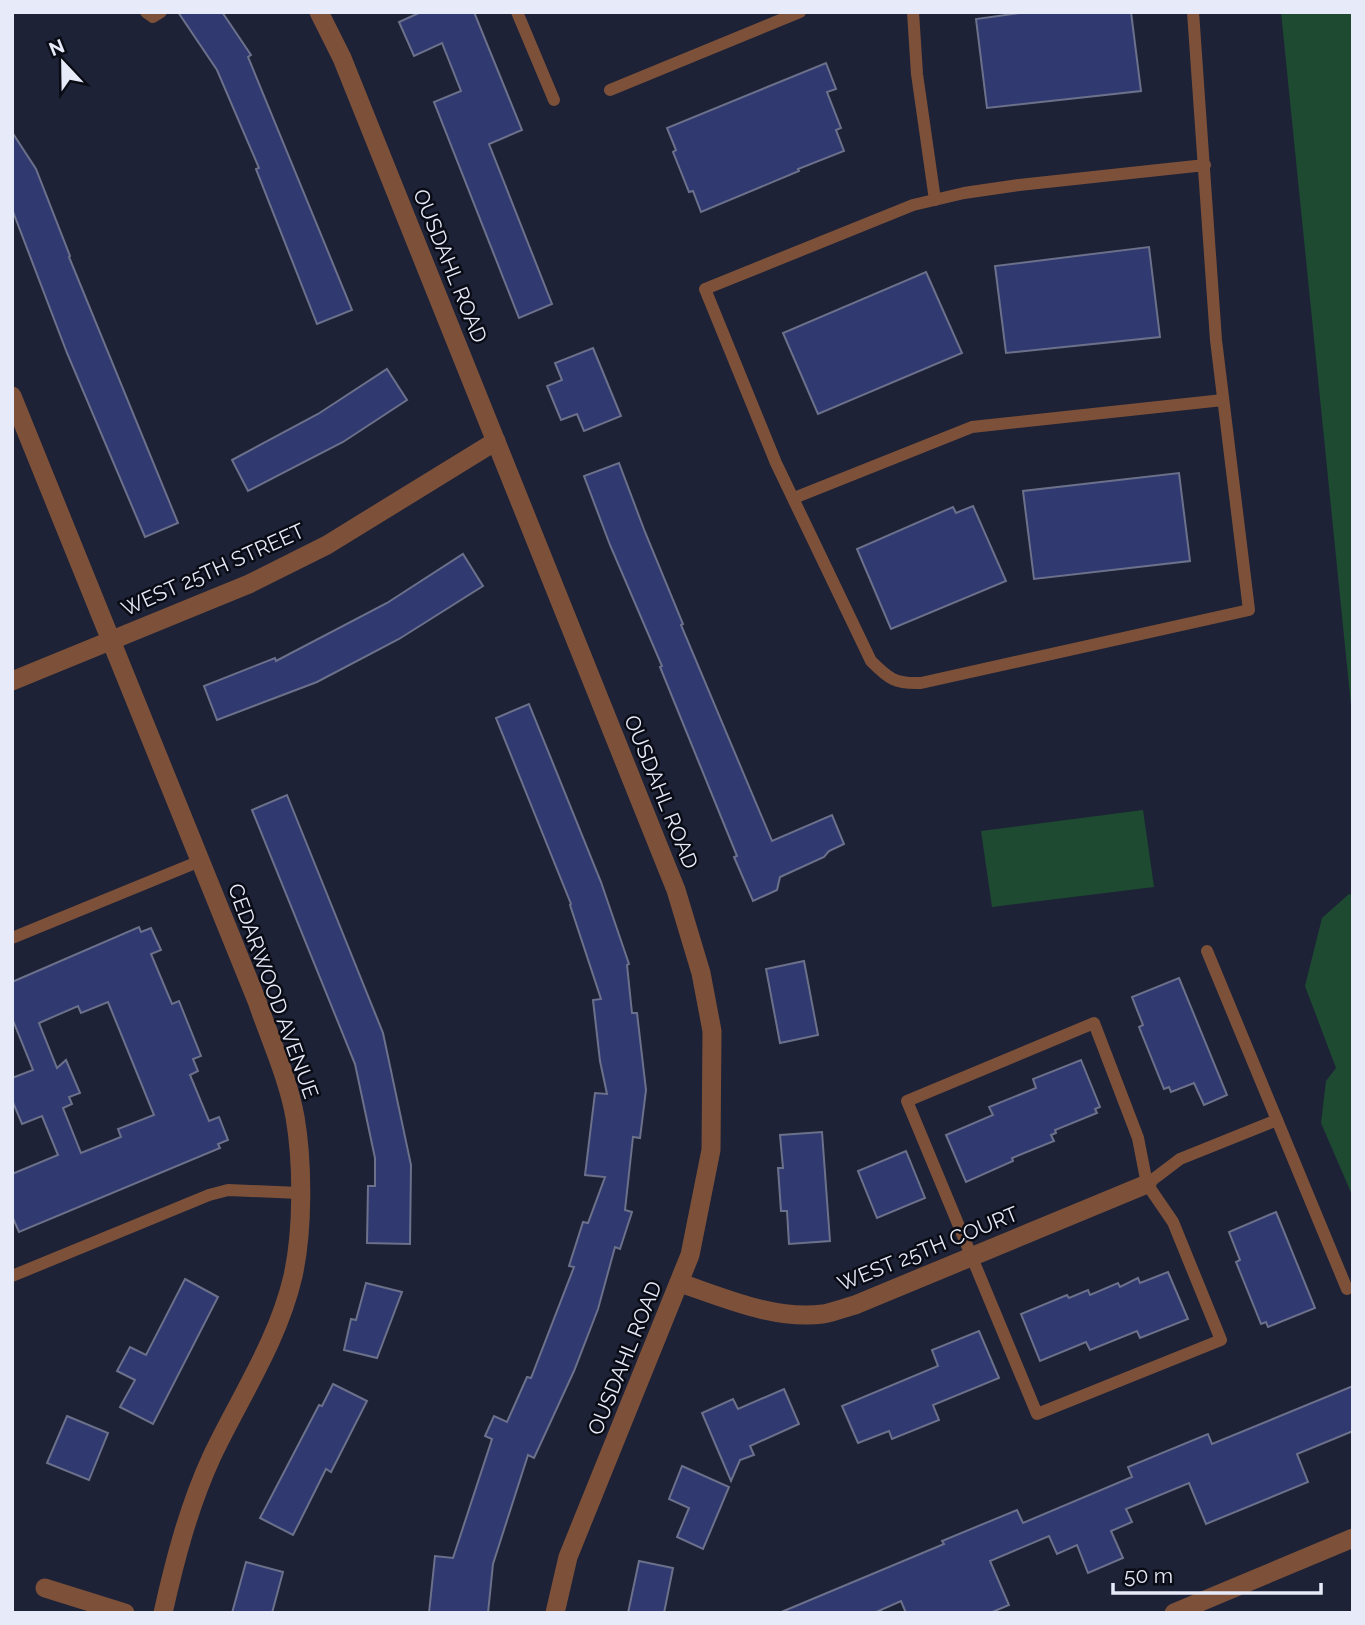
<svg xmlns="http://www.w3.org/2000/svg" width="1365" height="1625" font-family="Raleway,sans-serif">
  <rect width="100%" height="100%" fill="#1e2237"/>
  <g fill="#1d4a30">
    <path d="M 1281,12 L 1353,12 L 1353,725 Z"/>
    <path d="M 1143,810 L 1154,887 L 992,907 L 981,831 Z"/>
    <path d="M 1349,894 L 1353,895 L 1353,1197 L 1321,1123 L 1326,1081 L 1336,1068 L 1305,986 L 1322,918 Z"/>
  </g>
  <g fill="#313971" stroke="#6b718a" stroke-width="2" fill-rule="evenodd">
    <path d="M 178,12 L 222,12 L 251,55 L 248,57 L 352,310 L 317,324 L 256,169 L 259,168 L 217,70 Z"/>
    <path d="M 421,12 L 474,12 L 522,130 L 489,144 L 552,304 L 519,318 L 434,102 L 461,91 L 442,43 L 414,56 L 399,22 Z"/>
    <path d="M 1027,12 L 1131,12 L 1141,91 L 987,108 L 976,19 Z"/>
    <path d="M 826,63 L 836,89 L 827,92 L 841,128 L 836,130 L 844,151 L 798,169 L 799,171 L 701,212 L 693,191 L 689,192 L 673,152 L 676,150 L 667,128 Z"/>
    <path d="M 12,132 L 36,169 L 70,256 L 69,257 L 178,523 L 145,537 L 67,353 L 12,209 Z"/>
    <path d="M 1149,247 L 1160,337 L 1006,353 L 995,266 Z"/>
    <path d="M 926,272 L 962,353 L 818,414 L 783,333 Z"/>
    <path d="M 593,348 L 621,416 L 584,431 L 577,414 L 561,420 L 547,386 L 562,380 L 555,363 Z"/>
    <path d="M 387,369 L 407,400 L 343,442 L 248,491 L 232,460 L 318,414 Z"/>
    <path d="M 619,463 L 645,532 L 683,624 L 681,625 L 772,841 L 832,815 L 844,844 L 829,851 L 824,857 L 780,877 L 777,890 L 753,901 L 734,857 L 737,856 L 660,667 L 662,666 L 610,545 L 584,476 Z"/>
    <path d="M 1179,473 L 1190,561 L 1034,579 L 1023,491 Z"/>
    <path d="M 973,506 L 1006,581 L 891,629 L 857,549 L 953,507 L 956,513 Z"/>
    <path d="M 463,554 L 483,586 L 399,639 L 317,682 L 217,720 L 204,686 L 275,658 L 276,661 L 387,603 Z"/>
    <path d="M 529,704 L 601,882 L 629,964 L 627,965 L 632,1013 L 637,1013 L 646,1090 L 640,1138 L 633,1137 L 625,1210 L 632,1212 L 620,1249 L 615,1247 L 598,1309 L 574,1371 L 534,1458 L 528,1455 L 493,1564 L 488,1613 L 429,1613 L 435,1556 L 453,1558 L 492,1439 L 485,1436 L 494,1416 L 507,1422 L 527,1377 L 531,1378 L 574,1267 L 569,1266 L 583,1222 L 588,1223 L 605,1177 L 585,1175 L 595,1093 L 607,1094 L 600,1061 L 593,1000 L 601,999 L 570,905 L 571,904 L 496,718 Z"/>
    <path d="M 287,795 L 383,1033 L 411,1165 L 410,1244 L 367,1243 L 368,1186 L 375,1186 L 375,1158 L 355,1064 L 252,810 Z"/>
    <path d="M 139,927 L 141,932 L 151,928 L 161,950 L 151,954 L 172,1004 L 179,1001 L 201,1056 L 193,1059 L 198,1071 L 190,1075 L 209,1121 L 219,1117 L 228,1140 L 218,1144 L 220,1148 L 19,1232 L 12,1216 L 12,1174 L 58,1155 L 42,1116 L 22,1124 L 12,1100 L 12,1078 L 33,1070 L 12,1018 L 12,982 ZM 108,1002 L 154,1115 L 118,1129 L 121,1137 L 81,1153 L 63,1108 L 72,1104 L 69,1097 L 80,1093 L 66,1060 L 57,1068 L 39,1023 L 78,1006 L 81,1013 Z"/>
    <path d="M 804,961 L 818,1035 L 780,1043 L 766,969 Z"/>
    <path d="M 1179,978 L 1227,1095 L 1204,1105 L 1194,1083 L 1171,1092 L 1169,1087 L 1164,1089 L 1139,1027 L 1143,1025 L 1132,997 Z"/>
    <path d="M 1081,1060 L 1100,1107 L 1095,1109 L 1097,1113 L 1055,1130 L 1056,1133 L 1051,1135 L 1054,1141 L 1012,1158 L 1013,1161 L 966,1182 L 946,1135 L 993,1115 L 989,1107 L 1036,1088 L 1033,1079 Z"/>
    <path d="M 822,1132 L 830,1241 L 789,1244 L 787,1211 L 781,1211 L 778,1168 L 783,1168 L 780,1135 Z"/>
    <path d="M 906,1151 L 925,1198 L 877,1218 L 858,1171 Z"/>
    <path d="M 1276,1212 L 1315,1308 L 1268,1327 L 1266,1322 L 1261,1324 L 1255,1309 L 1236,1262 L 1240,1260 L 1229,1232 Z"/>
    <path d="M 1168,1272 L 1188,1319 L 1140,1338 L 1137,1331 L 1090,1350 L 1086,1342 L 1040,1361 L 1021,1314 L 1067,1295 L 1069,1298 L 1088,1290 L 1090,1295 L 1118,1283 L 1120,1287 L 1138,1278 L 1140,1283 Z"/>
    <path d="M 185,1279 L 218,1297 L 153,1424 L 120,1407 L 135,1380 L 117,1371 L 130,1347 L 146,1355 Z"/>
    <path d="M 366,1283 L 402,1292 L 377,1358 L 344,1350 L 351,1319 L 356,1320 Z"/>
    <path d="M 979,1331 L 999,1378 L 933,1405 L 939,1420 L 892,1439 L 889,1431 L 858,1443 L 842,1406 L 938,1366 L 932,1350 Z"/>
    <path d="M 333,1384 L 367,1401 L 331,1472 L 326,1469 L 293,1535 L 260,1518 L 319,1405 L 322,1406 Z"/>
    <path d="M 1353,1386 L 1353,1431 L 1297,1454 L 1308,1482 L 1206,1524 L 1189,1483 L 1126,1509 L 1132,1522 L 1111,1531 L 1123,1558 L 1088,1573 L 1077,1545 L 1057,1554 L 1049,1536 L 990,1561 L 1009,1605 L 990,1613 L 906,1613 L 901,1601 L 874,1613 L 779,1613 L 944,1544 L 942,1541 L 1017,1510 L 1023,1523 L 1132,1477 L 1128,1467 L 1208,1434 L 1212,1444 Z"/>
    <path d="M 784,1389 L 799,1424 L 750,1446 L 754,1455 L 740,1460 L 731,1481 L 702,1413 L 733,1399 L 738,1409 Z"/>
    <path d="M 67,1416 L 108,1433 L 89,1480 L 47,1463 Z"/>
    <path d="M 682,1466 L 729,1487 L 703,1549 L 677,1537 L 689,1508 L 669,1499 Z"/>
    <path d="M 639,1561 L 673,1568 L 664,1613 L 628,1613 Z"/>
    <path d="M 246,1562 L 283,1572 L 272,1613 L 232,1613 Z"/>
  </g>
  <g fill="none" stroke-linecap="round" stroke-linejoin="round">
    <g stroke="#7d5139" stroke-width="12">
      <path d="M 146,12 L 153,17 L 161,12"/>
      <path d="M 517,12 L 554,100"/>
      <path d="M 913,12 L 917,74 L 935,200"/>
      <path d="M 1193,12 L 1216,340 L 1249,610 L 921,683 C 895,684 889,679 871,661 L 776,463 L 705,289 L 913,205 L 964,193 L 1019,185 L 1205,165"/>
      <path d="M 610,90 L 800,12"/>
      <path d="M 794,498 L 972,427 L 1223,400"/>
      <path d="M 12,938 L 200,861"/>
      <path d="M 1207,951 L 1347,1289"/>
      <path d="M 1094,1023 L 1138,1138 L 1147,1184 L 1173,1222 L 1221,1340 L 1037,1414 L 907,1101 Z"/>
      <path d="M 1147,1184 L 1180,1159 L 1277,1120"/>
      <path d="M 12,1276 L 209,1195 L 228,1190 L 299,1193"/>
    </g>
    <g stroke="#7d5139" stroke-width="19">
      <path d="M 319,12 L 342,58 L 676,890 L 701,973 L 712,1031 L 711,1150 L 690,1255 L 568,1557 L 555,1613"/>
      <path d="M 12,396 L 257,1001 C 270,1039 288,1078 295,1117 C 303,1163 303,1231 293,1276 C 278,1341 240,1397 212,1456 C 189,1506 175,1559 163,1613"/>
      <path d="M 12,681 L 249,584 L 327,545 L 496,441"/>
      <path d="M 680,1283 C 725,1298 773,1320 823,1314 C 834,1312 844,1308 855,1305 L 1147,1184"/>
      <path d="M 45,1588 L 125,1613"/>
      <path d="M 1174,1613 L 1353,1538"/>
    </g>
  </g>
  <g text-anchor="middle" stroke-width="5" stroke-linejoin="round" paint-order="stroke">
    <g font-size="21" fill="#e6eaf9" stroke="#0a0c15">
      <text transform="translate(450 266) rotate(68)" y="7">OUSDAHL ROAD</text>
      <text transform="translate(213 570) rotate(-24)" y="7">WEST 25TH STREET</text>
      <text transform="translate(661 792) rotate(68)" y="7">OUSDAHL ROAD</text>
      <text transform="translate(273 991) rotate(70)" y="7">CEDARWOOD AVENUE</text>
      <text transform="translate(928 1249) rotate(-22)" y="7">WEST 25TH COURT</text>
      <text transform="translate(625 1358) rotate(-68)" y="7">OUSDAHL ROAD</text>
    </g>
  </g>
  <rect width="1365" height="1625" fill="none" stroke="#e6eaf9" stroke-width="28"/>
  <g transform="translate(63 63) rotate(338)" stroke="#0a0c15" stroke-width="5" paint-order="stroke">
  <path d="M0-5L12 26L0 18L-12 26Z" fill="#e6eaf9"/>
  <text y="-10" font-size="19" font-weight="bold" text-anchor="middle" fill="#e6eaf9">N</text>
  </g>
  <path d="M1113 1583v10h208v-10" fill="none" stroke="#e6eaf9" stroke-width="3.5"/>
  <text x="1124" y="1583" font-size="21" fill="#e6eaf9" stroke="#0a0c15" stroke-width="5" paint-order="stroke">50 m</text>
</svg>
